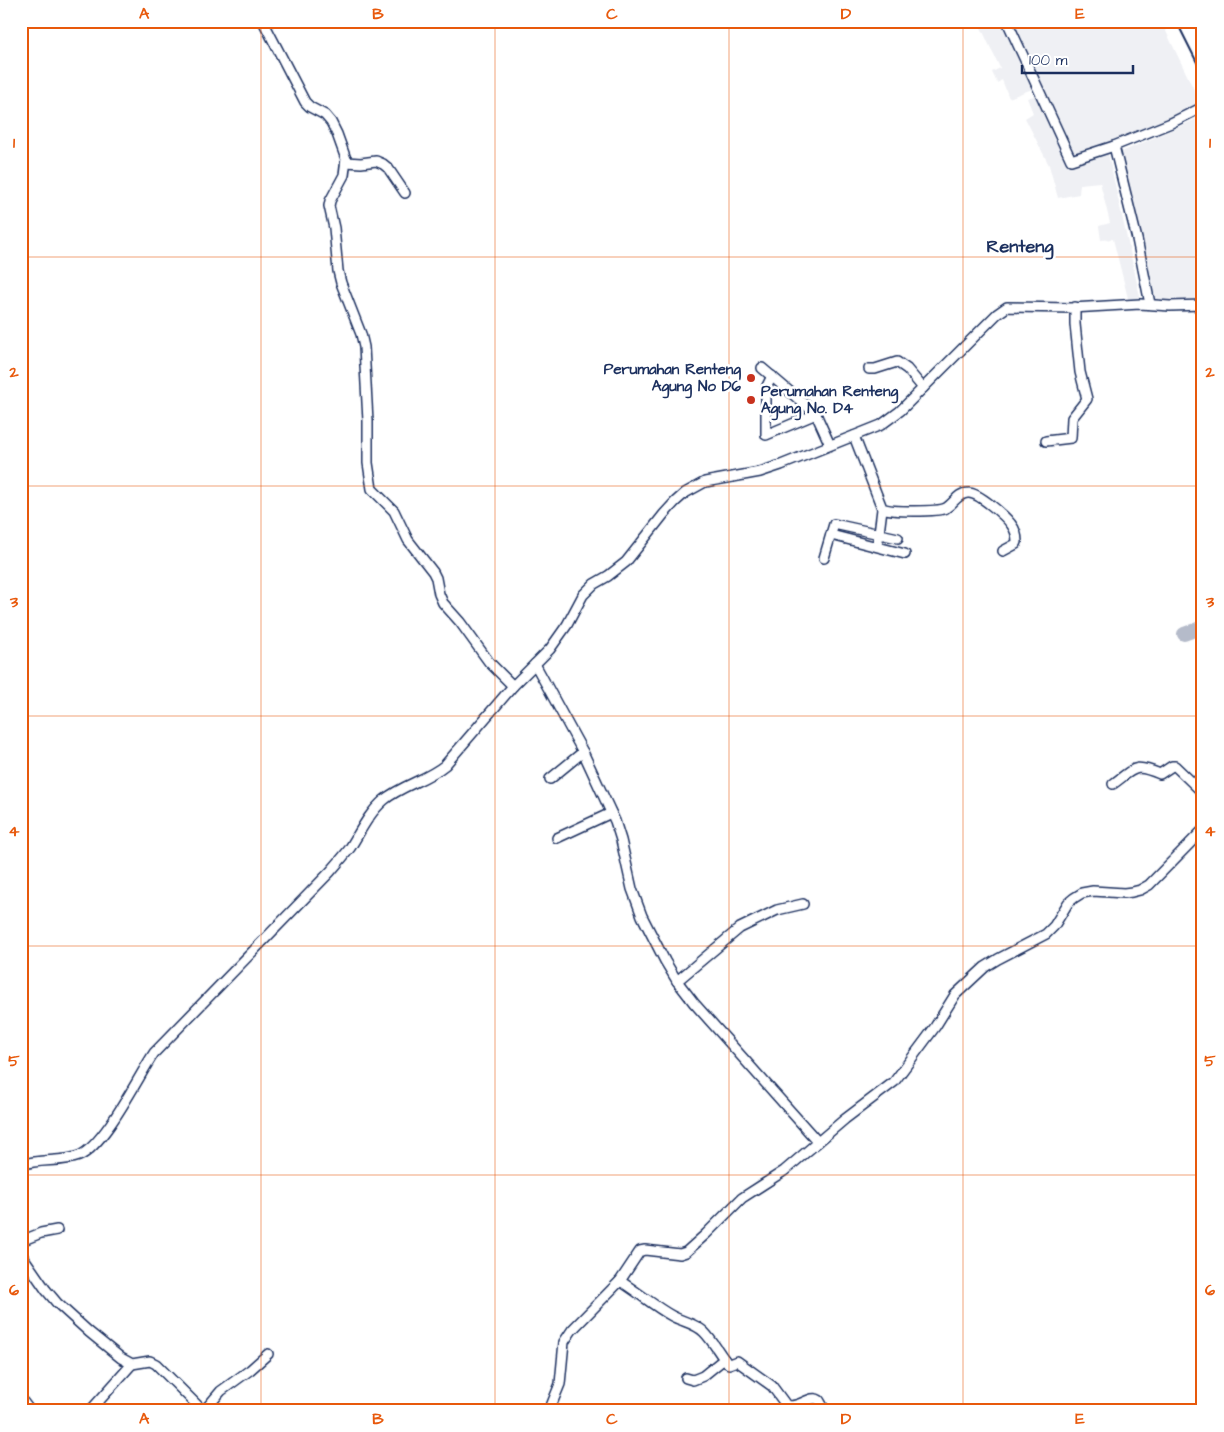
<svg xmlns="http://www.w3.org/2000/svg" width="1224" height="1432" font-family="'Architects Daughter',sans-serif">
  <rect width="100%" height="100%" fill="#fff"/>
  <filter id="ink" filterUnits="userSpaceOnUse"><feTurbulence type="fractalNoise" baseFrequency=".02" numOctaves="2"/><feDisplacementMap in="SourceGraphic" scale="10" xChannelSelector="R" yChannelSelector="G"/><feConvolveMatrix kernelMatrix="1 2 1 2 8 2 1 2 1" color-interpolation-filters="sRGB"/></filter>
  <g filter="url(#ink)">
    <g fill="#eff0f4">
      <path d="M 978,21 L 1161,21 L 1198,98 L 1203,97 L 1203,109 L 1107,149 L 1143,310 L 1131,310 L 1113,239 L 1101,240 L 1099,226 L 1110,223 L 1100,182 L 1080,184 L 1079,194 L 1058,198 L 1049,165 L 1025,118 L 1033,113 L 1027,98 L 1038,95 L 1035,88 L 1009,98 L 1002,80 L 997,83 L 992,72 L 1000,68 Z"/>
      <path d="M 1203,116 L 1203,299 L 1154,302 L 1117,154 Z"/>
    </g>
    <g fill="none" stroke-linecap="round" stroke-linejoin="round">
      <path stroke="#b5bbca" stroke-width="14" d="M 1184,634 L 1203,627"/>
      <defs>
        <g id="minor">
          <path d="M 263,21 L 305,102 L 310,107 L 325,115 L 331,122 L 337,134 L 346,159 L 344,175 L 330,201 L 329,206 L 334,228 L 338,271 L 341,283 L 361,334 L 364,347 L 368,421 L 368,463 L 372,489 L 394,511 L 408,540 L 433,572 L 436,578 L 439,594 L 443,603 L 460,622 L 489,662 L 513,686"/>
          <path d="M 1007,21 L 1071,160 L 1114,146 L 1171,123 L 1203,107"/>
          <path d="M 1190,34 L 1203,26"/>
          <path d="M 1114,146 L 1137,239 L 1150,304"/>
          <path d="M 346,162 L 361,163 L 376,161 L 383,164 L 388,168 L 405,193"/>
          <path d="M 762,368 L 816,414 L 830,445"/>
          <path d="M 869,369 L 875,369 L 897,362 L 907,369 L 923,388"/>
          <path d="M 772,376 L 767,386 L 766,393 L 766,435 L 816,414"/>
          <path d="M 854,436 L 882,508 C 890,512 939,512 946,508 C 954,503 958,493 968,493 C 978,492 1005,516 1011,524 C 1015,529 1017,536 1017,542 L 1016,544 L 1003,551"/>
          <path d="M 1046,441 L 1071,438 L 1072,418 L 1087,399 L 1080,372 L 1075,324 L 1075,307"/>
          <path d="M 831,535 L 905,554"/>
          <path d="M 878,541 L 882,509"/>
          <path d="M 824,558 L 834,524 L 898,538"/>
          <path d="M 535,664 L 583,752 L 615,821 L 621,840 L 632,889 L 642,916 L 665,961 L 677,981 L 694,1003 L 818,1142"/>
          <path d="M 550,779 L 583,752"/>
          <path d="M 1113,784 C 1135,768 1134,763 1160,774 L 1172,766 L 1175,766 L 1203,793"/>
          <path d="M 557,838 L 611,813"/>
          <path d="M 677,981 L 740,928 L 777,910 L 803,904"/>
          <path d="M 21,1165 C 40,1158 60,1163 79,1156 C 105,1145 138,1077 154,1053 L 330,872 C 337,864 344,856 350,848 C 360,832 369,813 384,800 C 402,785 427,780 445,765 L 513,686 L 550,649 L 567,625 L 583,595 L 594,584 L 608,576 L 626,562 L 664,514 L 675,502 L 685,493 L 705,482 L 760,472 L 781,465 L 881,425 L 900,411 L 997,314 L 1007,307 L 1072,308 L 1140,304 L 1170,306 L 1203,305"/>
          <path d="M 21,1241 L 41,1233 L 57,1230"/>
          <path d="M 21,1254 L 46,1290 L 57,1303 L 89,1332 L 121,1358 L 132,1364 L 150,1361 L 156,1364 L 203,1411"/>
          <path d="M 620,1281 C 638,1292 654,1306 672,1316 C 683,1322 695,1323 704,1332 C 713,1341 719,1353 727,1363 L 729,1364 L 737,1361 L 772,1386 L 786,1405 C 797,1410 811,1394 819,1400 C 821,1402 823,1408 825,1411"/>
          <path d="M 686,1378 L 693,1380 L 703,1376 L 724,1359"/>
          <path d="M 21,1399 L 30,1411"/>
          <path d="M 90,1411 L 132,1364"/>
          <path d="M 204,1411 L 221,1391 L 250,1370 L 268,1354"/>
          <path d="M 549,1411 L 560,1384 L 564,1342 L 572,1330 L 620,1281 L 640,1251 L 645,1250 L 680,1254 L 686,1252 L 706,1234 L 742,1198 L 784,1171 L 845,1119 L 894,1082 L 935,1027 L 955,995 L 985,967 L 998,959 L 1046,934 L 1054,926 L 1068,903 L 1074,898 L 1082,893 L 1093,891 L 1124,893 L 1132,892 L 1140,890 L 1149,885 L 1203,830"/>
        </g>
        <path id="major" d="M 1183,21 L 1203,61"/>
      </defs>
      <use href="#minor" stroke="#1b2f5e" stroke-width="12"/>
      <use href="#major" stroke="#1b2f5e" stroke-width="14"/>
      <use href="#minor" stroke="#fff" stroke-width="9"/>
      <use href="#major" stroke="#fff" stroke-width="10"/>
    </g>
  </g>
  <path fill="none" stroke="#e8590c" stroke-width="1" stroke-opacity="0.55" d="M 261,21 L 261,1411M 495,21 L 495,1411M 729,21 L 729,1411M 963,21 L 963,1411M 21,257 L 1203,257M 21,486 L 1203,486M 21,716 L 1203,716M 21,946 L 1203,946M 21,1175 L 1203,1175"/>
  <g fill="#c8321e" stroke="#fff" stroke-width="2">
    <circle cx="751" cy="378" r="5"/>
    <circle cx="751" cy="400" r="5"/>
  </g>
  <g text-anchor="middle" stroke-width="5" stroke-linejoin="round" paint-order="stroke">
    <g font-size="15" font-weight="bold" fill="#1b2f5e" stroke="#fff" text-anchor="end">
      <text x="741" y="374">Perumahan Renteng<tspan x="741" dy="17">Agung No D6</tspan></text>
      <text x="761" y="396" text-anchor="start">Perumahan Renteng<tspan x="761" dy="17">Agung No. D4</tspan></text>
    </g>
    <g font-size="18" font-weight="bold" fill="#1b2f5e" stroke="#fff">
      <text x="1020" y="252">Renteng</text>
    </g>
  </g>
  <rect width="1224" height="1432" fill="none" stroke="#fff" stroke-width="55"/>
  <path d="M1022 65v8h111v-8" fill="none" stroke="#1b2f5e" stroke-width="2.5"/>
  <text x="1029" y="65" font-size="15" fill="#1b2f5e" stroke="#ffffff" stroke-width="4" paint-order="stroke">100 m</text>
  <rect x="28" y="28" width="1168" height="1376" fill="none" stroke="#e8590c" stroke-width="2"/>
  <g font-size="16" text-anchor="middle" font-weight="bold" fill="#e8590c">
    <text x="144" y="19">A</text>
    <text x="378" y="19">B</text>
    <text x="612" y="19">C</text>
    <text x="846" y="19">D</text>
    <text x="1080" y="19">E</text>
    <text x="14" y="148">1</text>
    <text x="1210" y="148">1</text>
    <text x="14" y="377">2</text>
    <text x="1210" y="377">2</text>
    <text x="14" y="607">3</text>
    <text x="1210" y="607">3</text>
    <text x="14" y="836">4</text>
    <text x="1210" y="836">4</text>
    <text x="14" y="1066">5</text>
    <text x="1210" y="1066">5</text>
    <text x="14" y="1295">6</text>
    <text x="1210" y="1295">6</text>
    <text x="144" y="1424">A</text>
    <text x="378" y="1424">B</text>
    <text x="612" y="1424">C</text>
    <text x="846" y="1424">D</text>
    <text x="1080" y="1424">E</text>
  </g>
</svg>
